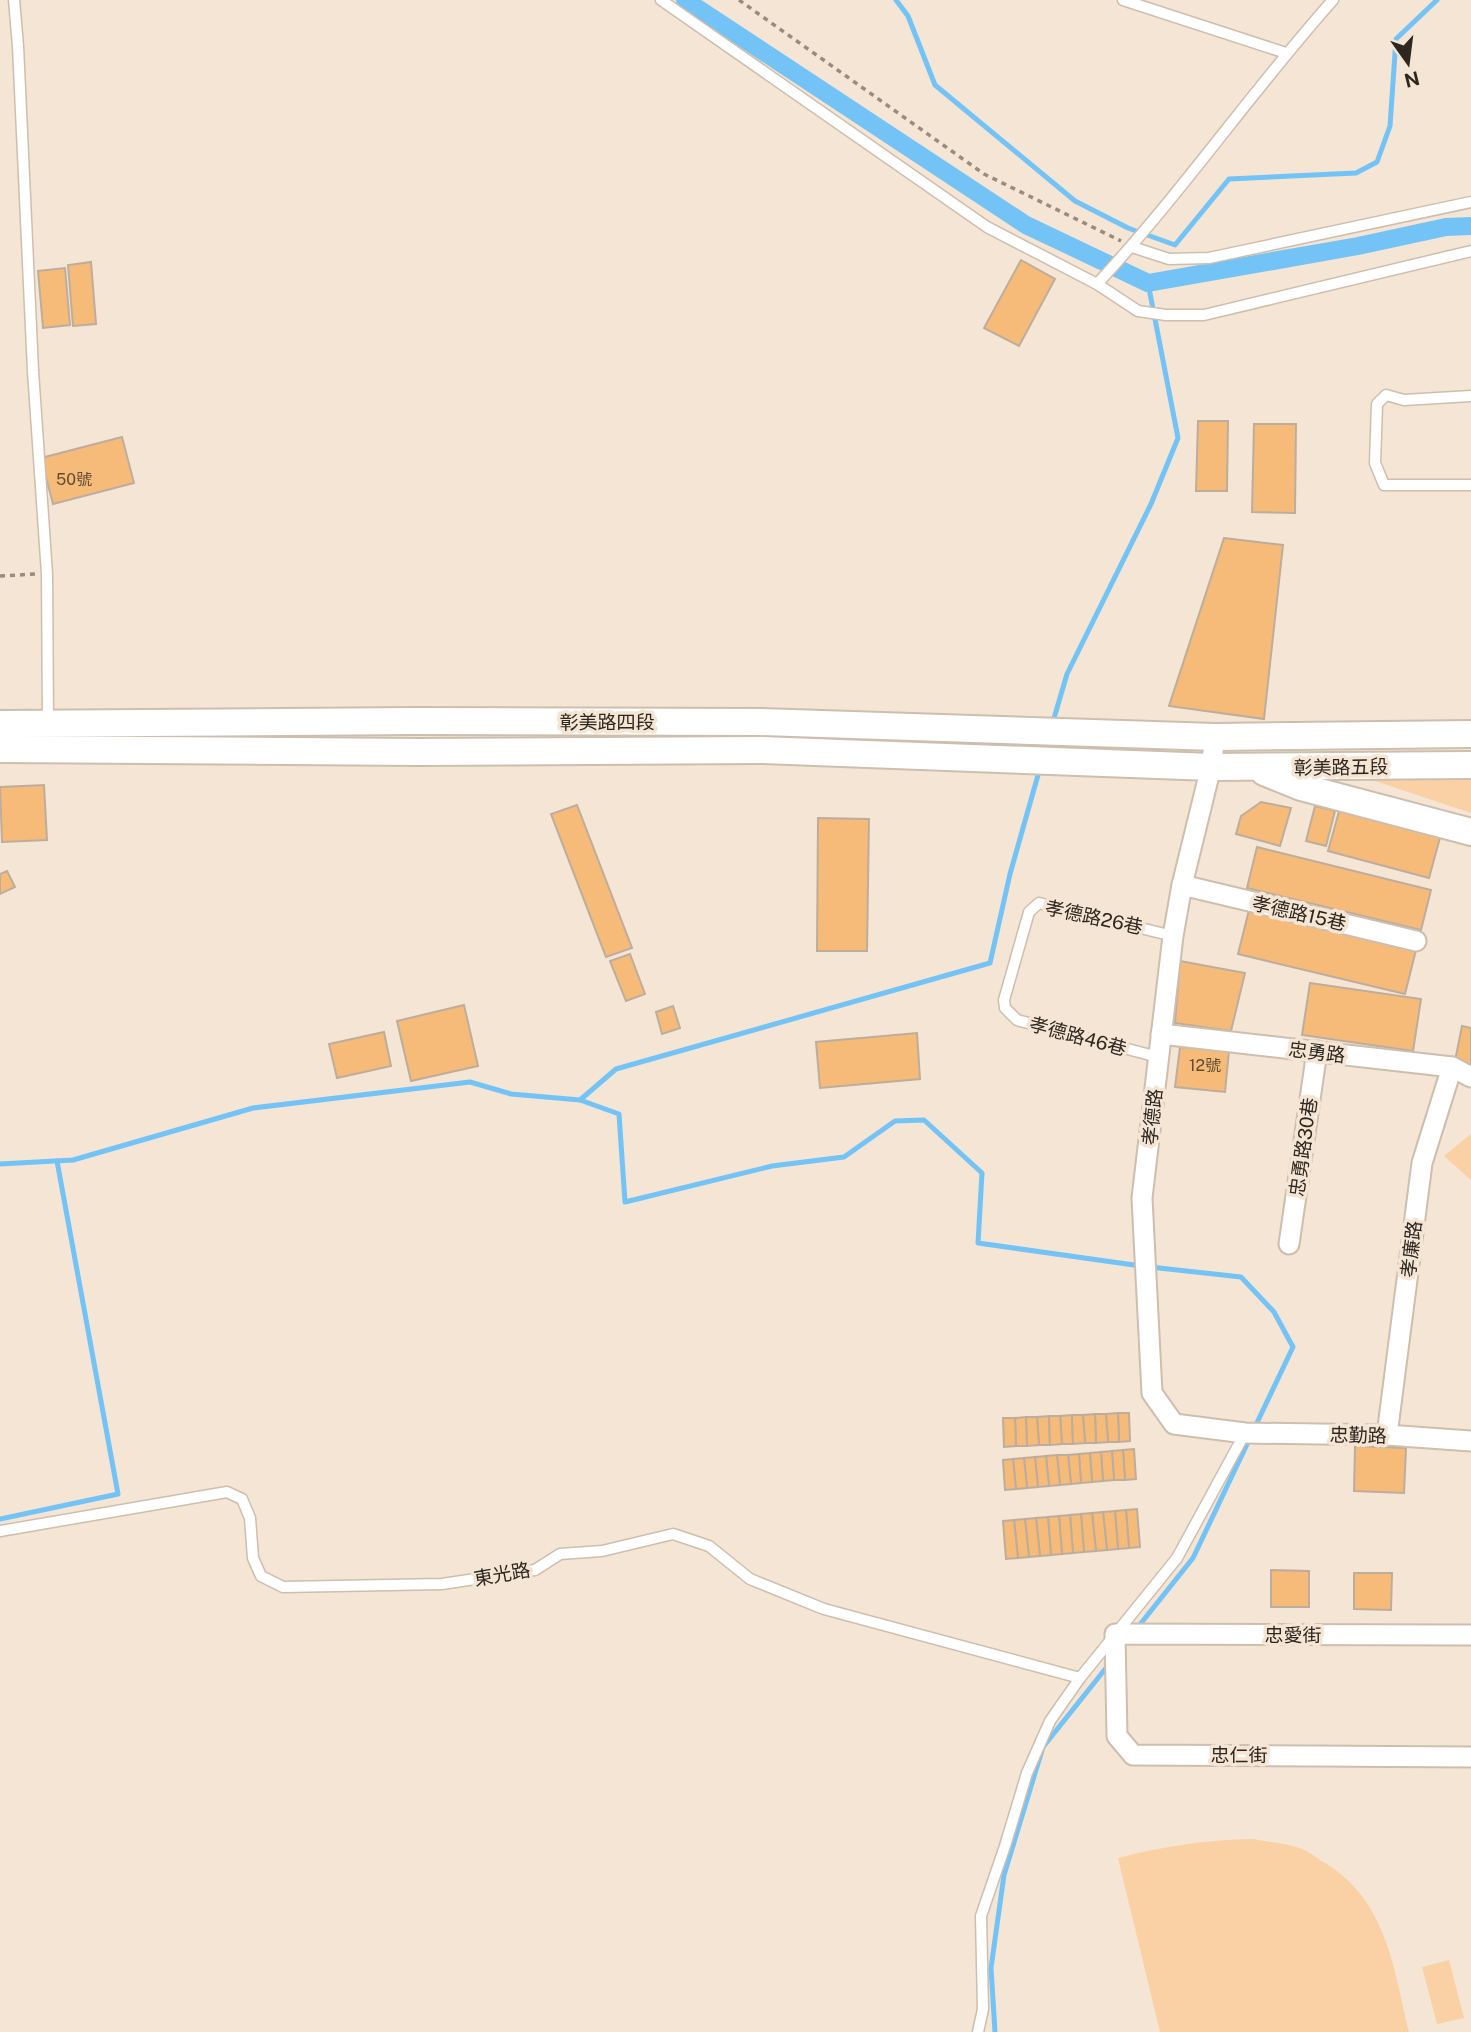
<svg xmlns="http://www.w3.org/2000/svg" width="1471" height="2032" font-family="'Public Sans','Noto Sans TC',sans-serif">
  <rect width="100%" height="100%" fill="#f5e5d4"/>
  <g fill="#fad1a4">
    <path d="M 1471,774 L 1471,813 L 1360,776 Z"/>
    <path d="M 1471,1134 L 1471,1180 L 1444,1156 Z"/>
    <path d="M 1253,1839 C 1268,1842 1282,1843 1296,1847 C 1305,1849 1313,1855 1320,1860 C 1386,1897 1393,1965 1409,2032 L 1160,2032 L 1118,1858 C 1166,1846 1204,1840 1253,1839 Z"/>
    <path d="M 1449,1960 L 1464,2018 L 1437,2024 L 1422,1967 Z"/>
  </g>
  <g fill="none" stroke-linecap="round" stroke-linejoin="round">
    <g stroke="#73c3f6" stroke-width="5">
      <path d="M 896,0 L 908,16 L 935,85 L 1075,201 L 1128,228 L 1175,245 L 1229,179 L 1356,173 L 1377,162 L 1390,126 L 1396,39 L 1437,0"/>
      <path d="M 1052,725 L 1067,674 L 1151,504 L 1178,438 L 1148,283"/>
      <path d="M 580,1100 L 619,1114 L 625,1202 L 772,1166 L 844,1157 L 895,1121 L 924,1120 L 982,1173 L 978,1243 L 1141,1266"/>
      <path d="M 0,1164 L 73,1160 L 253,1108 L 470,1082 L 511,1094 L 580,1100 L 616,1069 L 990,963 L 1010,874 L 1040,768"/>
      <path d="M 1150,1267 L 1241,1277 L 1274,1312 L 1293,1347 L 1254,1429"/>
      <path d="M 0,1519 L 118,1494 L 57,1161"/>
      <path d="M 1138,1627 L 1193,1558 L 1250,1438"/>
      <path d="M 995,2032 L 991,1968 L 1004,1875 L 1043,1747 L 1110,1663"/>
    </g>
    <path stroke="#73c3f6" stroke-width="18" d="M 685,0 L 1026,225 L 1148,283 L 1358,246 L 1446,227 L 1471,226"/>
  </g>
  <g fill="#f6bb79" stroke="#bcad9d" stroke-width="2">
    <path d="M 1021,260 L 1055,279 L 1019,346 L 984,328 Z"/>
    <path d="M 91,262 L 96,324 L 73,326 L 68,265 Z"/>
    <path d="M 65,268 L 70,325 L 43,328 L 38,271 Z"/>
    <path d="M 1198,421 L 1228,421 L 1227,491 L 1196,491 Z"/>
    <path d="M 1254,424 L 1296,424 L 1295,513 L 1252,512 Z"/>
    <path d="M 122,437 L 134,483 L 53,504 L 41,458 Z"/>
    <path d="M 1224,538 L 1283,545 L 1264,719 L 1169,706 Z"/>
    <path d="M 44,785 L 47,840 L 2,842 L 0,787 Z"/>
    <path d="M 1261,802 L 1291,808 L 1280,846 L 1236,834 L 1241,816 Z"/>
    <path d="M 577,805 L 632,948 L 606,957 L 551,814 Z"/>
    <path d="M 1315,806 L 1335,811 L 1326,846 L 1306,841 Z"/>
    <path d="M 1340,808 L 1441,834 L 1429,878 L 1328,851 Z"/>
    <path d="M 818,818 L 869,819 L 867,951 L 817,951 Z"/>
    <path d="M 1257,847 L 1431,890 L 1421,930 L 1247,888 Z"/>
    <path d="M 7,871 L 15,887 L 0,894 L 0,874 Z"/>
    <path d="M 1249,910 L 1416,950 L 1405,994 L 1238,954 Z"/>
    <path d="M 630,954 L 645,994 L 626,1001 L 610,961 Z"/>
    <path d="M 1180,961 L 1245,973 L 1231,1031 L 1175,1023 Z"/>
    <path d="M 1310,983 L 1421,999 L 1413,1051 L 1302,1035 Z"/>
    <path d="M 464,1005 L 478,1066 L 411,1081 L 397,1021 Z"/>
    <path d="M 673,1006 L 680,1028 L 662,1034 L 656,1012 Z"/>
    <path d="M 1462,1026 L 1471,1028 L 1471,1070 L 1454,1066 Z"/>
    <path d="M 384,1032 L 391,1066 L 337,1078 L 329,1044 Z"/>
    <path d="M 917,1033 L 920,1079 L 820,1088 L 816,1042 Z"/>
    <path d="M 1180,1047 L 1229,1051 L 1225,1092 L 1175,1087 Z"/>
    <path d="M 1118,1413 L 1129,1413 L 1130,1441 L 1119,1442 Z"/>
    <path d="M 1118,1413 L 1119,1442 L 1108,1442 L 1106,1414 Z"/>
    <path d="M 1095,1414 L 1106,1414 L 1108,1442 L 1096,1443 Z"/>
    <path d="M 1095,1414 L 1096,1443 L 1085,1443 L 1083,1415 Z"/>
    <path d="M 1072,1415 L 1073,1444 L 1062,1444 L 1060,1416 Z"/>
    <path d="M 1072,1415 L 1083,1415 L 1085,1443 L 1073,1444 Z"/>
    <path d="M 1049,1416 L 1050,1445 L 1039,1445 L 1037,1417 Z"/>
    <path d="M 1049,1416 L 1060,1416 L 1062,1444 L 1050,1445 Z"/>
    <path d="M 1026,1417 L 1037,1417 L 1039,1445 L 1027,1446 Z"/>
    <path d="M 1026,1417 L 1027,1446 L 1016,1446 L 1015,1418 Z"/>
    <path d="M 1003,1418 L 1015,1418 L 1016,1446 L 1004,1447 Z"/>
    <path d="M 1355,1446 L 1406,1448 L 1404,1493 L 1354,1491 Z"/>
    <path d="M 1134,1449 L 1136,1479 L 1125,1480 L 1123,1450 Z"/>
    <path d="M 1123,1450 L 1125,1480 L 1114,1480 L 1112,1451 Z"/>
    <path d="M 1112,1451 L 1114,1480 L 1103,1481 L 1101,1452 Z"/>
    <path d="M 1101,1452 L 1103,1481 L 1092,1482 L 1090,1453 Z"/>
    <path d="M 1090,1453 L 1092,1482 L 1081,1483 L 1079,1454 Z"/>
    <path d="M 1079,1454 L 1081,1483 L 1071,1484 L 1068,1455 Z"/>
    <path d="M 1057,1455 L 1068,1455 L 1071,1484 L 1060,1485 Z"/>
    <path d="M 1057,1455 L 1060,1485 L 1049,1486 L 1046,1456 Z"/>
    <path d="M 1046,1456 L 1049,1486 L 1038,1487 L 1035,1457 Z"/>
    <path d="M 1035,1457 L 1038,1487 L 1027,1488 L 1024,1458 Z"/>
    <path d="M 1024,1458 L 1027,1488 L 1016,1489 L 1013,1459 Z"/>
    <path d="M 1013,1459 L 1016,1489 L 1005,1490 L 1003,1460 Z"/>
    <path d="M 1137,1509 L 1140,1547 L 1129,1548 L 1126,1510 Z"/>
    <path d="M 1126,1510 L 1129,1548 L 1118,1549 L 1115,1511 Z"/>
    <path d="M 1115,1511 L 1118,1549 L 1107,1550 L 1103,1512 Z"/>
    <path d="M 1103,1512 L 1107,1550 L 1096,1551 L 1092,1513 Z"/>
    <path d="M 1092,1513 L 1096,1551 L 1084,1552 L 1081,1514 Z"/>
    <path d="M 1081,1514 L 1084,1552 L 1073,1553 L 1070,1515 Z"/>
    <path d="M 1070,1515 L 1073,1553 L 1062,1554 L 1059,1516 Z"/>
    <path d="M 1059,1516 L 1062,1554 L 1051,1555 L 1048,1517 Z"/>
    <path d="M 1048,1517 L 1051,1555 L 1040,1556 L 1036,1518 Z"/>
    <path d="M 1036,1518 L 1040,1556 L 1029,1557 L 1025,1519 Z"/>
    <path d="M 1025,1519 L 1029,1557 L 1018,1558 L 1014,1520 Z"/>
    <path d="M 1014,1520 L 1018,1558 L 1006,1559 L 1003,1521 Z"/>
    <path d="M 1271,1570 L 1309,1571 L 1309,1607 L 1271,1607 Z"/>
    <path d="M 1354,1573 L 1392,1573 L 1391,1610 L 1354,1609 Z"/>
  </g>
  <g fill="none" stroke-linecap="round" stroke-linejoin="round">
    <defs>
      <g id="service">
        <path d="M 14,0 L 18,46 L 33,371 L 47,574 L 48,723"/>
        <path d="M 661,0 L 987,227 L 1097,284"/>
        <path d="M 1123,0 L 1286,53"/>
        <path d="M 1333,0 C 1251,92 1181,194 1097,284 L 1138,311 L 1166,315 L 1204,315 L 1471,251"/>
        <path d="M 1132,247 L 1169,259 L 1209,258 L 1471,202"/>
        <path d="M 1471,396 L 1404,400 L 1386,395 L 1377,404 L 1375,463 L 1384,485 L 1471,485"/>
        <path d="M 1158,1057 L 1017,1020 L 1005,1008 L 1004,1000 L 1029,912 L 1039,903 L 1173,936"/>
        <path d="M 0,1531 L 227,1492 L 242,1499 L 250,1518 L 253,1558 L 261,1576 L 283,1587 L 442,1584 L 535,1570 L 560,1554 L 602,1551 L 673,1534 L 709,1546 L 750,1579 L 824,1609 L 1080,1678"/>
        <path d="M 978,2032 L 983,2009 L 981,1916 L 1005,1846 L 1027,1773 L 1050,1721 L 1080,1678 L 1177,1558 L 1245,1433"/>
      </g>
      <g id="minor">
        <path d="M 1215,737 L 1211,767 L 1182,885 L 1173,936 L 1142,1198 L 1152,1393 L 1174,1424 L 1245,1433 L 1387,1435 L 1471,1441"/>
        <path d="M 1182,885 L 1416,941"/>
        <path d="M 1161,1034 L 1452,1067 L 1471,1077"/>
        <path d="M 1289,1244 L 1317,1051"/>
        <path d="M 1387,1435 L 1422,1163 L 1452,1067"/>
        <path d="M 1471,1635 L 1115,1634 L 1117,1736 L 1133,1755 L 1471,1757"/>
      </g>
      <g id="secondary">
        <path d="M 0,724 L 413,721 L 760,722 L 1215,737 L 1471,734"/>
        <path d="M 0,749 L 418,752 L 761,750 L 1211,767 L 1471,765"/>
        <path d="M 1264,772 L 1301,787 L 1471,832"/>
      </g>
    </defs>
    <use href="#service" stroke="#cebeae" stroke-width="13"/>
    <use href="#minor" stroke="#cebeae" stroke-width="23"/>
    <use href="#secondary" stroke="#cebeae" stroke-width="30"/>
    <g stroke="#978c80" stroke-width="3.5" stroke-dasharray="5 5" stroke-linecap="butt">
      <path d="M 739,0 L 984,174 L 1121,241"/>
      <path d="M 0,576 L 36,574"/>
    </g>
    <use href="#service" stroke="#fff" stroke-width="10"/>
    <use href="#minor" stroke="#fff" stroke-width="19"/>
    <use href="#secondary" stroke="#fff" stroke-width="26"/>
  </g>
  <g text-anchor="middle" stroke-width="7" stroke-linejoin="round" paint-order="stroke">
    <g font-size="16" fill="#5f4c36">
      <text x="74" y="485">50號</text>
      <text x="1205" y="1071">12號</text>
    </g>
    <g font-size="19" fill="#2d2720" stroke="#f5e5d4">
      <text x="607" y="729">彰美路四段</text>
      <text transform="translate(1341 767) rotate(-1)" y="7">彰美路五段</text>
      <text transform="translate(1299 913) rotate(13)" y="7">孝德路15巷</text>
      <text transform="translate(1094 917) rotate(12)" y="7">孝德路26巷</text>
      <text transform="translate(1078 1036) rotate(15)" y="7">孝德路46巷</text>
      <text transform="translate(1317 1052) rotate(7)" y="7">忠勇路</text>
      <text transform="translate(1152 1117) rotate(-84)" y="7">孝德路</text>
      <text transform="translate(1303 1147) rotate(-82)" y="7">忠勇路30巷</text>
      <text transform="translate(1411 1249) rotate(-83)" y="7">孝廉路</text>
      <text transform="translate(1358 1435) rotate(1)" y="7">忠勤路</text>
      <text transform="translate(502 1574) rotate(-10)" y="7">東光路</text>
      <text x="1293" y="1642">忠愛街</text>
      <text x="1239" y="1762">忠仁街</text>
    </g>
  </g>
  <g transform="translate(1408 63) rotate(166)" stroke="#f5e5d4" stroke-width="5" paint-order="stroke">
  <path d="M0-5L12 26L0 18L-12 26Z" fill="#2d2720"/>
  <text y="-10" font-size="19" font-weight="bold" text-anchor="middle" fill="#2d2720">N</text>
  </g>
</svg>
